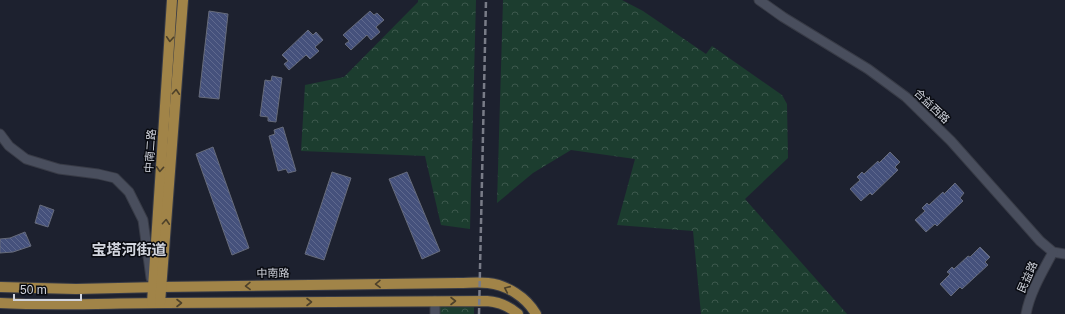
<svg xmlns="http://www.w3.org/2000/svg" width="1065" height="314" font-family="Arial,'Noto Sans SC',sans-serif">
  <defs>
    <pattern id="forest-crowns" width="20" height="18" patternUnits="userSpaceOnUse"><rect width="20" height="18" fill="#1c3d2f"/><path d="M2 6a3 3 0 1 1 6 0M12 15a3 3 0 1 1 6 0" fill="none" stroke="#3c584d"/></pattern>
    <pattern id="building-back-hatch" width="6" height="6" patternUnits="userSpaceOnUse"><rect width="6" height="6" fill="#45517c"/><path d="M-1 5l2 2M0 0l6 6M5-1l2 2" fill="none" stroke="#5f698e"/></pattern>
  </defs>
  <rect width="100%" height="100%" fill="#1d212f"/>
  <g fill="url(#forest-crowns)">
    <path d="M 418,0 L 476,0 L 470,229 L 441,225 L 425,156 L 301,151 L 305,85 L 344,77 L 418,2 Z"/>
    <path d="M 503,0 L 622,0 L 643,11 L 706,54 L 712,46 L 782,95 L 787,104 L 788,158 L 745,199 L 847,314 L 701,314 L 693,231 L 617,225 L 635,159 L 571,150 L 533,173 L 497,203 Z"/>
    <rect x="437" y="307" width="37" height="7"/>
  </g>
  <g fill="url(#building-back-hatch)" stroke="#666b7b">
    <path d="M 209,11 L 228,14 L 219,99 L 199,97 Z"/>
    <path d="M 370,11 L 374,15 L 377,13 L 384,20 L 376,27 L 380,32 L 371,40 L 367,35 L 351,50 L 345,44 L 349,41 L 343,35 Z"/>
    <path d="M 308,30 L 313,35 L 316,32 L 323,40 L 315,47 L 319,51 L 310,59 L 306,55 L 289,70 L 284,64 L 288,61 L 282,55 Z"/>
    <path d="M 272,76 L 282,78 L 276,122 L 268,121 L 268,117 L 260,116 L 265,80 L 271,81 Z"/>
    <path d="M 283,127 L 296,171 L 288,173 L 286,169 L 278,171 L 269,136 L 275,134 L 274,130 Z"/>
    <path d="M 213,147 L 249,248 L 232,255 L 196,154 Z"/>
    <path d="M 890,152 L 900,162 L 895,167 L 898,170 L 872,195 L 870,193 L 861,201 L 850,189 L 860,180 L 857,177 L 862,172 L 864,174 L 878,161 L 879,163 Z"/>
    <path d="M 332,172 L 351,178 L 324,260 L 305,254 Z"/>
    <path d="M 407,172 L 440,251 L 422,259 L 389,179 Z"/>
    <path d="M 955,183 L 964,193 L 960,198 L 963,201 L 937,226 L 935,224 L 926,232 L 915,220 L 925,211 L 922,208 L 927,203 L 929,205 L 943,192 L 944,194 Z"/>
    <path d="M 40,205 L 54,210 L 48,227 L 35,223 Z"/>
    <path d="M 25,232 L 31,246 L 13,252 L 0,253 L 0,239 L 10,238 Z"/>
    <path d="M 980,247 L 990,257 L 985,262 L 988,265 L 962,289 L 960,287 L 951,296 L 940,284 L 950,274 L 947,272 L 952,267 L 954,269 L 968,256 L 970,257 Z"/>
  </g>
  <g fill="none" stroke-linecap="round" stroke-linejoin="round">
    <defs>
      <g id="minor">
        <path d="M 759,0 L 783,17 L 868,69 L 906,97 L 951,141 L 1040,241 L 1053,252 L 1065,254"/>
        <path d="M 0,134 L 9,146 L 26,159 L 59,169 L 98,174 L 115,178 L 129,192 L 143,220 L 151,278"/>
        <path d="M 435,301 L 435,314"/>
        <path d="M 1026,314 C 1030,292 1043,271 1053,252"/>
      </g>
      <g id="major">
        <path d="M 0,287 L 76,289 L 161,287 L 459,283 C 469,283 478,282 488,283 C 507,285 526,297 536,314"/>
        <path d="M 0,303 C 56,306 111,303 166,303 C 273,302 380,301 487,301 C 499,302 509,306 518,314"/>
        <path d="M 152,303 L 172,0"/>
        <path d="M 160,303 L 183,0"/>
      </g>
    </defs>
    <use href="#minor" stroke="#383b46" stroke-width="11"/>
    <use href="#major" stroke="#383b46" stroke-width="12"/>
    <use href="#minor" stroke="#494e5d" stroke-width="9"/>
    <use href="#major" stroke="#a18448" stroke-width="10"/>
    <path stroke="#797c88" stroke-width="2.5" stroke-dasharray="6 3" stroke-linecap="butt" d="M 479,314 L 486,0"/>
  </g>
  <defs><path id="oneway-chevron" d="M-2-3.5L2.5 0L-2 3.5" fill="none" stroke-width="1.6" stroke-linecap="round" stroke-linejoin="round"/></defs>
  <g stroke="#4d412a">
    <use href="#oneway-chevron" transform="translate(170 39) rotate(94)"/>
    <use href="#oneway-chevron" transform="translate(176 92) rotate(-86)"/>
    <use href="#oneway-chevron" transform="translate(160 169) rotate(94)"/>
    <use href="#oneway-chevron" transform="translate(166 222) rotate(-86)"/>
    <use href="#oneway-chevron" transform="translate(378 284) rotate(179)"/>
    <use href="#oneway-chevron" transform="translate(248 286) rotate(179)"/>
    <use href="#oneway-chevron" transform="translate(507 289) rotate(-156)"/>
    <use href="#oneway-chevron" transform="translate(453 301)"/>
    <use href="#oneway-chevron" transform="translate(309 302)"/>
    <use href="#oneway-chevron" transform="translate(179 303)"/>
  </g>
  <g text-anchor="middle" stroke-width="3" stroke-linejoin="round" paint-order="stroke">
    <g font-size="11" fill="#d2d5de" stroke="#090b11">
      <text transform="translate(932 106) rotate(44)" y="4">合益西路</text>
      <text transform="translate(150 151) rotate(-86)" y="4">中南二路</text>
      <text transform="translate(273 273) rotate(-1)" y="4">中南路</text>
      <text transform="translate(1027 277) rotate(-66)" y="4">民益路</text>
    </g>
    <g font-size="15" font-weight="bold" fill="#d2d5de" stroke="#090b11">
      <text x="129" y="255">宝塔河街道</text>
    </g>
  </g>
  <path d="M14 294v6h67v-6" fill="none" stroke="#d2d5de" stroke-width="2"/>
  <text x="20" y="294" font-size="12" fill="#d2d5de" stroke="#090b11" stroke-width="3" paint-order="stroke">50 m</text>
</svg>
